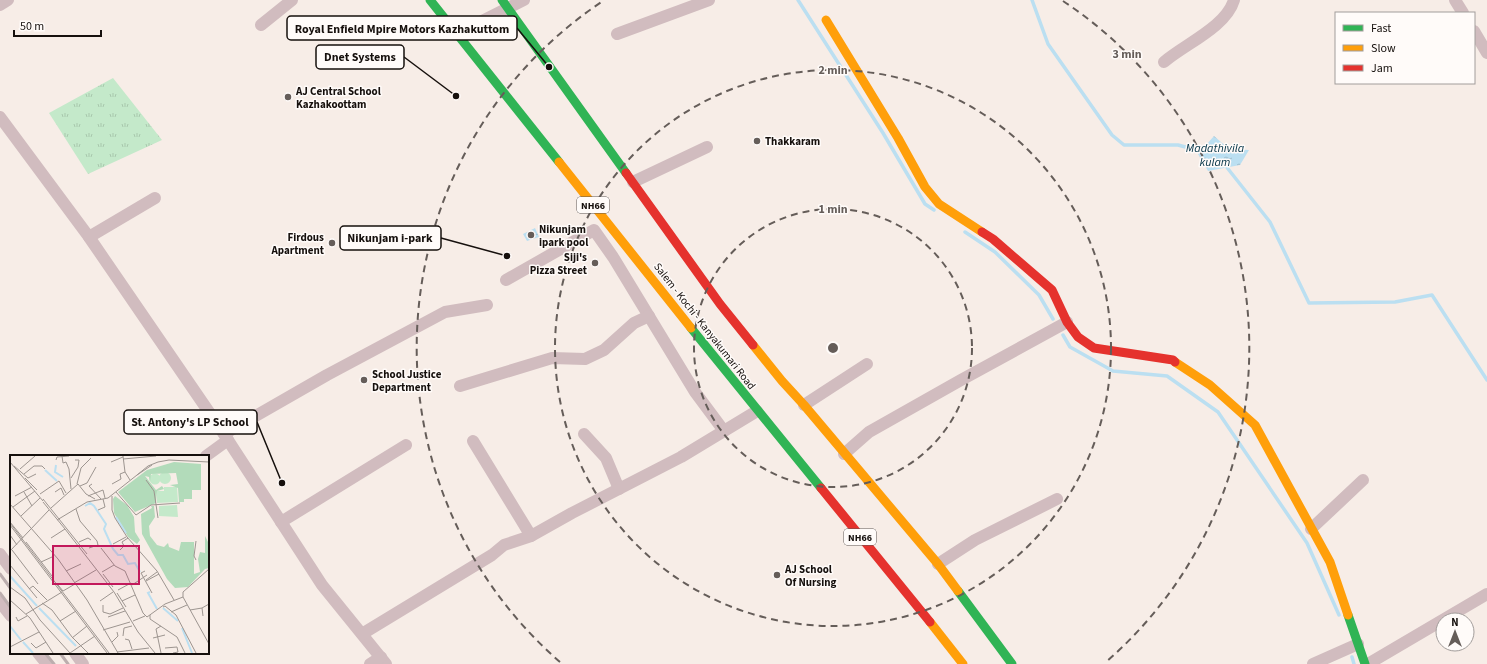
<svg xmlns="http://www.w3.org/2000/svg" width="1487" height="664" font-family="'Source Sans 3',sans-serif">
  <defs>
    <pattern id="grass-tufts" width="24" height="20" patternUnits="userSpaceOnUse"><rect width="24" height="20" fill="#c4e9ca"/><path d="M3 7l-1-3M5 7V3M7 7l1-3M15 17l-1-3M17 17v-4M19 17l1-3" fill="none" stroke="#a8c7ac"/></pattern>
    <pattern id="water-ripples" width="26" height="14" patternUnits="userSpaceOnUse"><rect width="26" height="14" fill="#bbdff1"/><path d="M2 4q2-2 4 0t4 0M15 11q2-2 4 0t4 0" fill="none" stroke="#a0becd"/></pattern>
  </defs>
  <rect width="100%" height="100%" fill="#f7ede7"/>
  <path fill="url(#grass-tufts)" d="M 113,78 L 162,140 L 88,174 L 49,113 Z"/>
  <g fill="url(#water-ripples)">
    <path d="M 1214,136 L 1229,149 L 1249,150 L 1240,165 L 1208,171 L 1198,154 Z"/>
    <path d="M 535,228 L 539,237 L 527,241 L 523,234 Z"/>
  </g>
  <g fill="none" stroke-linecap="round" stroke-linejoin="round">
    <g stroke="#bbdff1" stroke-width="3.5">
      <path d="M 798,0 L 883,133 L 925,204 L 934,210"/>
      <path d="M 1032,0 L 1048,44 L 1112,135 L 1124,145 L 1178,145 L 1204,152"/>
      <path d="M 1225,165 L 1270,222 L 1309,303 L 1395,302 L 1432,295 L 1487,380"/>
      <path d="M 965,232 L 995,252 L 1039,295 L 1053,319"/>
      <path d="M 1063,335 L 1070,347 L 1113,371 L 1167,376 L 1218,412 L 1307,543 L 1339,615"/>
      <path d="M 1352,657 L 1354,664"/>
    </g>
    <g stroke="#d1bcbf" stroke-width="12">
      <path d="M 1455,0 L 1463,13"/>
      <path d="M 0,5 L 8,0"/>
      <path d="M 261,25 L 292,0"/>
      <path d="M 468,28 L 524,0"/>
      <path d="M 1474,31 L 1487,53"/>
      <path d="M 617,34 L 709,0"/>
      <path d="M 1164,62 C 1185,44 1226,27 1234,0"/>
      <path d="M 0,117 L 89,237 L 224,434 L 322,585 L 386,664"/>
      <path d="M 633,182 L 707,147"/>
      <path d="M 89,237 L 155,198"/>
      <path d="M 506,280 L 594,230 L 613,257 L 695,392 L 724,431"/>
      <path d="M 460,386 L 552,358 L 585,359 L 604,350 L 634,323 L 649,316"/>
      <path d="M 804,405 L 867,364"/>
      <path d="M 224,434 L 327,375 L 445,312 L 487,305"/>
      <path d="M 584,434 L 606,458 L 619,489"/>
      <path d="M 473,441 L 531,536"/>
      <path d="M 844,454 L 869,432 L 961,380 L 1067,322"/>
      <path d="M 206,456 L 228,440"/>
      <path d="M 281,522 L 406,445"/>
      <path d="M 1311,529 L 1363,480"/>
      <path d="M 0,554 L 11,569"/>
      <path d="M 938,564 L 975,540 L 1057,499"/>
      <path d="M 0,602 L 11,616"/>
      <path d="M 362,634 L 492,555 L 504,545 L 531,536 L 572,513 L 681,457 L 757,411"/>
      <path d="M 38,653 L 47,664"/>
      <path d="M 75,653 L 83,664"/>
      <path d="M 370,664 L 381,657"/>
      <path d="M 1313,664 L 1358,644"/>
      <path d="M 1368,664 L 1487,594"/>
    </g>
    <g stroke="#30b455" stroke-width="9">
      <path d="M 430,0 L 559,162"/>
      <path d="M 502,0 L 626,173"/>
      <path d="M 691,328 L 821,488"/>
      <path d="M 958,591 L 1012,664"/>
      <path d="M 1348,615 L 1365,664"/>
    </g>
    <g stroke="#ff9f0a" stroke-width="9">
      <path d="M 826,20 L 898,138 L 925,187 L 939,204 L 982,232"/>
      <path d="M 559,162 L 691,328"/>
      <path d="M 753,345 L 782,381 L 804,405 L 938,564 L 958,591"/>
      <path d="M 1175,362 L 1210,385 L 1255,425 L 1330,562 L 1348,615"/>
      <path d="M 930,622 L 963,664"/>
    </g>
    <g stroke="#e5322d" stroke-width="9">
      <path d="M 626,173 L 720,304 L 753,345"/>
      <path d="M 982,232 L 993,239 L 1052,290 L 1067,322 L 1078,337 L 1094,348 L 1173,360 L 1175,362"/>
      <path d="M 821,488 L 930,622"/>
    </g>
    <g stroke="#bcaeae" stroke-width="3">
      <path d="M 0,574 L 11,589"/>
      <path d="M 0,593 L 11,608"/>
      <path d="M 45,653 L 54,664"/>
      <path d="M 60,653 L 68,664"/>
    </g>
  </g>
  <g fill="none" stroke="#655d59" stroke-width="2" stroke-dasharray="7 5">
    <circle cx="833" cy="348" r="139"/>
    <circle cx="833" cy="348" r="278"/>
    <path d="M560 662A416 416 0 0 1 603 1M1063 1A416 416 0 0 1 1106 662"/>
  </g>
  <g fill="#655d59" stroke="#fffbf9" stroke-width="1.5">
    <circle cx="288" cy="97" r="4"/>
    <circle cx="757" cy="141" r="4"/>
    <circle cx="531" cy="235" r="4"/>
    <circle cx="332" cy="243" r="4"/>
    <circle cx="595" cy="263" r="4"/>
    <circle cx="364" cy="380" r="4"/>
    <circle cx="777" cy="575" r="4"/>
  </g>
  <g text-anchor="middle" stroke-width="3" stroke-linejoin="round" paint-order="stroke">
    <g fill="#fffbf9" stroke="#5c5654" stroke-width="1">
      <rect x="577" y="197" width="32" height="16" rx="3"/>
      <rect x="844" y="529" width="32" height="16" rx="3"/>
    </g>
    <g font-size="10" font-weight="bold" fill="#16100d">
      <text x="593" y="209">NH66</text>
      <text x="860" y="541">NH66</text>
    </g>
    <g font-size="11" font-weight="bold" fill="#16100d" stroke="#fffbf9" text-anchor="start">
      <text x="296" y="95">AJ Central School<tspan x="296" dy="13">Kazhakoottam</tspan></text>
      <text x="765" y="145">Thakkaram</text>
      <text x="539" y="233">Nikunjam<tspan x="539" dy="13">ipark pool</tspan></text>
      <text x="324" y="241" text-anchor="end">Firdous<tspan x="324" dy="13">Apartment</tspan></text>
      <text x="587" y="261" text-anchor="end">Siji's<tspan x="587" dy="13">Pizza Street</tspan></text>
      <text x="372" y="378">School Justice<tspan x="372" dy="13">Department</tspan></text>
      <text x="785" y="573">AJ School<tspan x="785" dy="13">Of Nursing</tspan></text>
    </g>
    <g font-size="11" fill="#16100d" stroke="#fffbf9">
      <text transform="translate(705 326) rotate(52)" y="4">Salem - Kochi - Kanyakumari Road</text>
    </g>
    <g font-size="12" font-style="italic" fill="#023245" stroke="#fffbf9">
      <text x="1215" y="152">Madathivila<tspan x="1215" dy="14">kulam</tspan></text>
    </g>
  </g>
  <g transform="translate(10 455)">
    <rect width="199" height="199" fill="#f7ede7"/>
    <path d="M149 23a6 6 0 1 1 12 0a6 6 0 1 1-12 0ZM139.5 24a5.5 5.5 0 1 1 11 0a5.5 5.5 0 1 1-11 0ZM 154,32 L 167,32 L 168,47 L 147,48 L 147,36 L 154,36 ZM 167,50 L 168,62 L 149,61 L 149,51 Z" fill="#c4e9ca"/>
    <path d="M 164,7 L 191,9 L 191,35 L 182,35 L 182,44 L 174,44 L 174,47 L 169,47 L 168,33 L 160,30 L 168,29 L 166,18 L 141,19 L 140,27 L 139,22 L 135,21 L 146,35 L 152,31 L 154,34 L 147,36 L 146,48 L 125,57 L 108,37 L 137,15 ZM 105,41 L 117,50 L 124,62 L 125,77 L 130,85 L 127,89 L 118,82 L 104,58 L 103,44 ZM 141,51 L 144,51 L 145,62 L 139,71 L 140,81 L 147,90 L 154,92 L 158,88 L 159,92 L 169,96 L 171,87 L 184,87 L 184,119 L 190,117 L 188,104 L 190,97 L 195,98 L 195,81 L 199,89 L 199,113 L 195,114 L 178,132 L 165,133 L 157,124 L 132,79 L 131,59 L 142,53 Z" fill="#b2dbba"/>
    <path fill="none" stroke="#bbdff1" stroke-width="2" d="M 46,10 L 45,17 L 53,22M 35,15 L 47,26M 75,51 L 80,48 L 84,51 L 96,69 L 94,74 L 103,94 L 108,100 L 113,100 L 118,109 L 125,108 L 130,117M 106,62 L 116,78M 0,121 L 27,151M 140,137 L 138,138 L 147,154M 29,153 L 66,191M 153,153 L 168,166M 0,171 L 11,185M 172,173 L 182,198M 13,187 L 23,198"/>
    <path fill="none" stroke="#9d9590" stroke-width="1" d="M 52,1 L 53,8 L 56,7 L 59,14 L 61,34M 113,1 L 115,17 L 120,25M 113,4 L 146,1M 46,5 L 47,2 L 59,1M 0,7 L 33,46M 101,7 L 113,2M 142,10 L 127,20 L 138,11 L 148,7 L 159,5 L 199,7M 4,11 L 18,23 L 26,19M 10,14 L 25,1M 14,19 L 24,11 L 32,11 L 35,14M 15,23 L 27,35M 61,23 L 68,12 L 69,5 L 65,5M 136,25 L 144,36 L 148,63M 67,29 L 71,13 L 81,3M 82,29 L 79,31 L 91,44M 102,29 L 111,24 L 110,19 L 115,17M 70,31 L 77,28 L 86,12M 14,37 L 22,51M 45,37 L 51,33 L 54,40M 106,37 L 126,60 L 141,50 L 170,48M 30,39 L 49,26 L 56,38M 5,41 L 22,32M 78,41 L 93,35 L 95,43M 102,41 L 102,55 L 105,63 L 117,82 L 147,116 L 164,145M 33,44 L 77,99M 33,47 L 55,74 L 41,83M 0,49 L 48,104 L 77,145 L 108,198M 3,52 L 25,36M 41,53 L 68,29 L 76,39 L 85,44M 66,54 L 70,66 L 87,86 L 88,90 L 79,93M 88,55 L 95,52 L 93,44M 11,61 L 30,43M 47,65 L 77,47 L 98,43 L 127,20M 0,67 L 13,83M 0,68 L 99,198M 0,70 L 97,198M 55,74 L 104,137 L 128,177 L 145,198M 0,80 L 7,90M 186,86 L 184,101 L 186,105M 16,87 L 42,121M 69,87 L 78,83 L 81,85M 103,89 L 116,82M 91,93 L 105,111 L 115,116 L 133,158 L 137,162 L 155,149 L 173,142 L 173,137 L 199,114M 2,95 L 28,129M 110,95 L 114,91 L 112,87 L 118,83M 0,96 L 39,55M 31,107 L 42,102M 0,110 L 27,143M 56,116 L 71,109M 135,116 L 131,118 L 142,138M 92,117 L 104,110M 93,119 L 103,132M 136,125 L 147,117M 136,126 L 149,119M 64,128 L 86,115M 48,130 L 53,136 L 65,129M 122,130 L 137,120M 0,132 L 15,143 L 30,165 L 60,198M 19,134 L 23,131 L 37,145M 108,135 L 121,128M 107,138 L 116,152M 173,142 L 199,189M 0,145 L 20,163 L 43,198M 90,146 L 103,137M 112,146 L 125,140M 32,148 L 42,155 L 62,182 L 78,198M 93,150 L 93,157 L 100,159 L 113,153M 153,152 L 155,151 L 166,160 L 186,198M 180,155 L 192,153M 161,157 L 177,150M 16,159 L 52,137M 140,160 L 140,164 L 167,182 L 175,198M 193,161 L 192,153 L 199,149M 6,162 L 8,166 L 17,161M 98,162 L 115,156M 50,166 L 66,156M 123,166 L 135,161M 151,171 L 146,174 L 151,198M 93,175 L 120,167M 113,181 L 114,173 L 122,171M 62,183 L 77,171M 143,183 L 155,180M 115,184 L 119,185 L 122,194M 102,187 L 108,181 L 107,177M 21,188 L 26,193 L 36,187M 0,192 L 29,177M 155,193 L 167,192 L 168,197 L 163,198M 107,197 L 139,193M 60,198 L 85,181"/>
    <path fill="#c2185b" fill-opacity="0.15" stroke="#c2185b" stroke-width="2" d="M 43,91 L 129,91 L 129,129 L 43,129 Z"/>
    <rect width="199" height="199" fill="none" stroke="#16100d" stroke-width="2"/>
  </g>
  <circle cx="833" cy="348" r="6" fill="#655d59" stroke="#fffbf9" stroke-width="2"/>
  <g font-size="12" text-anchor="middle" font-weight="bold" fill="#655d59" stroke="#fffbf9" stroke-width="3" stroke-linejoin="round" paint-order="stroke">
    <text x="1127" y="58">3 min</text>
    <text x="833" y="74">2 min</text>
    <text x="833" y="213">1 min</text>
  </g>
  <path fill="none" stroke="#16100d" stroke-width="1.5" d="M549 67L517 28M456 96L404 57M507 256L441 238M282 483L257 422"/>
  <g fill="#16100d" stroke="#fffbf9" stroke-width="1.5">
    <circle cx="549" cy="67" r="4"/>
    <circle cx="456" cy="96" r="4"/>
    <circle cx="507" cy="256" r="4"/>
    <circle cx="282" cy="483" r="4"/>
  </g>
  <g fill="#fffbf9" stroke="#16100d" stroke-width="1.5">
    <rect x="287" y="16" width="230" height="24" rx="4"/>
    <rect x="316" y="45" width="88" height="24" rx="4"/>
    <rect x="340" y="226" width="101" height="24" rx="4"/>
    <rect x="124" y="410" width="133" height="24" rx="4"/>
  </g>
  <g font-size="12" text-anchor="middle" font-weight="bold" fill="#16100d">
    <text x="402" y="33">Royal Enfield Mpire Motors Kazhakuttom</text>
    <text x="360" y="61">Dnet Systems</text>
    <text x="390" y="242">Nikunjam i-park</text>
    <text x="190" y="426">St. Antony's LP School</text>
  </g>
  <rect x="1335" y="12" width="140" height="72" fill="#fffbf9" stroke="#a29d9b"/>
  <rect x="1343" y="25" width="20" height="6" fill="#30b455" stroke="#a29d9b"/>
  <text x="1371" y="32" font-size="12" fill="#16100d">Fast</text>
  <rect x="1343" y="45" width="20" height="6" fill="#ff9f0a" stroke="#a29d9b"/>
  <text x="1371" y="52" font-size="12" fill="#16100d">Slow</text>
  <rect x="1343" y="65" width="20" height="6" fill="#e5322d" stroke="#a29d9b"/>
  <text x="1371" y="72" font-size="12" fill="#16100d">Jam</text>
  <g transform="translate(1455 632)"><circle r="19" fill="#fffbf9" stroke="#a29d9b"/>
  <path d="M0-3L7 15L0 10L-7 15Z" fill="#655d59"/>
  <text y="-6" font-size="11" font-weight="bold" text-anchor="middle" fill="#16100d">N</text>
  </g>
  <path d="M14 30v6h87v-6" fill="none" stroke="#16100d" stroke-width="2"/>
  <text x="20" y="30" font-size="12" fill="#16100d" stroke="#fffbf9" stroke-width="3" paint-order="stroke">50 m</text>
</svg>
